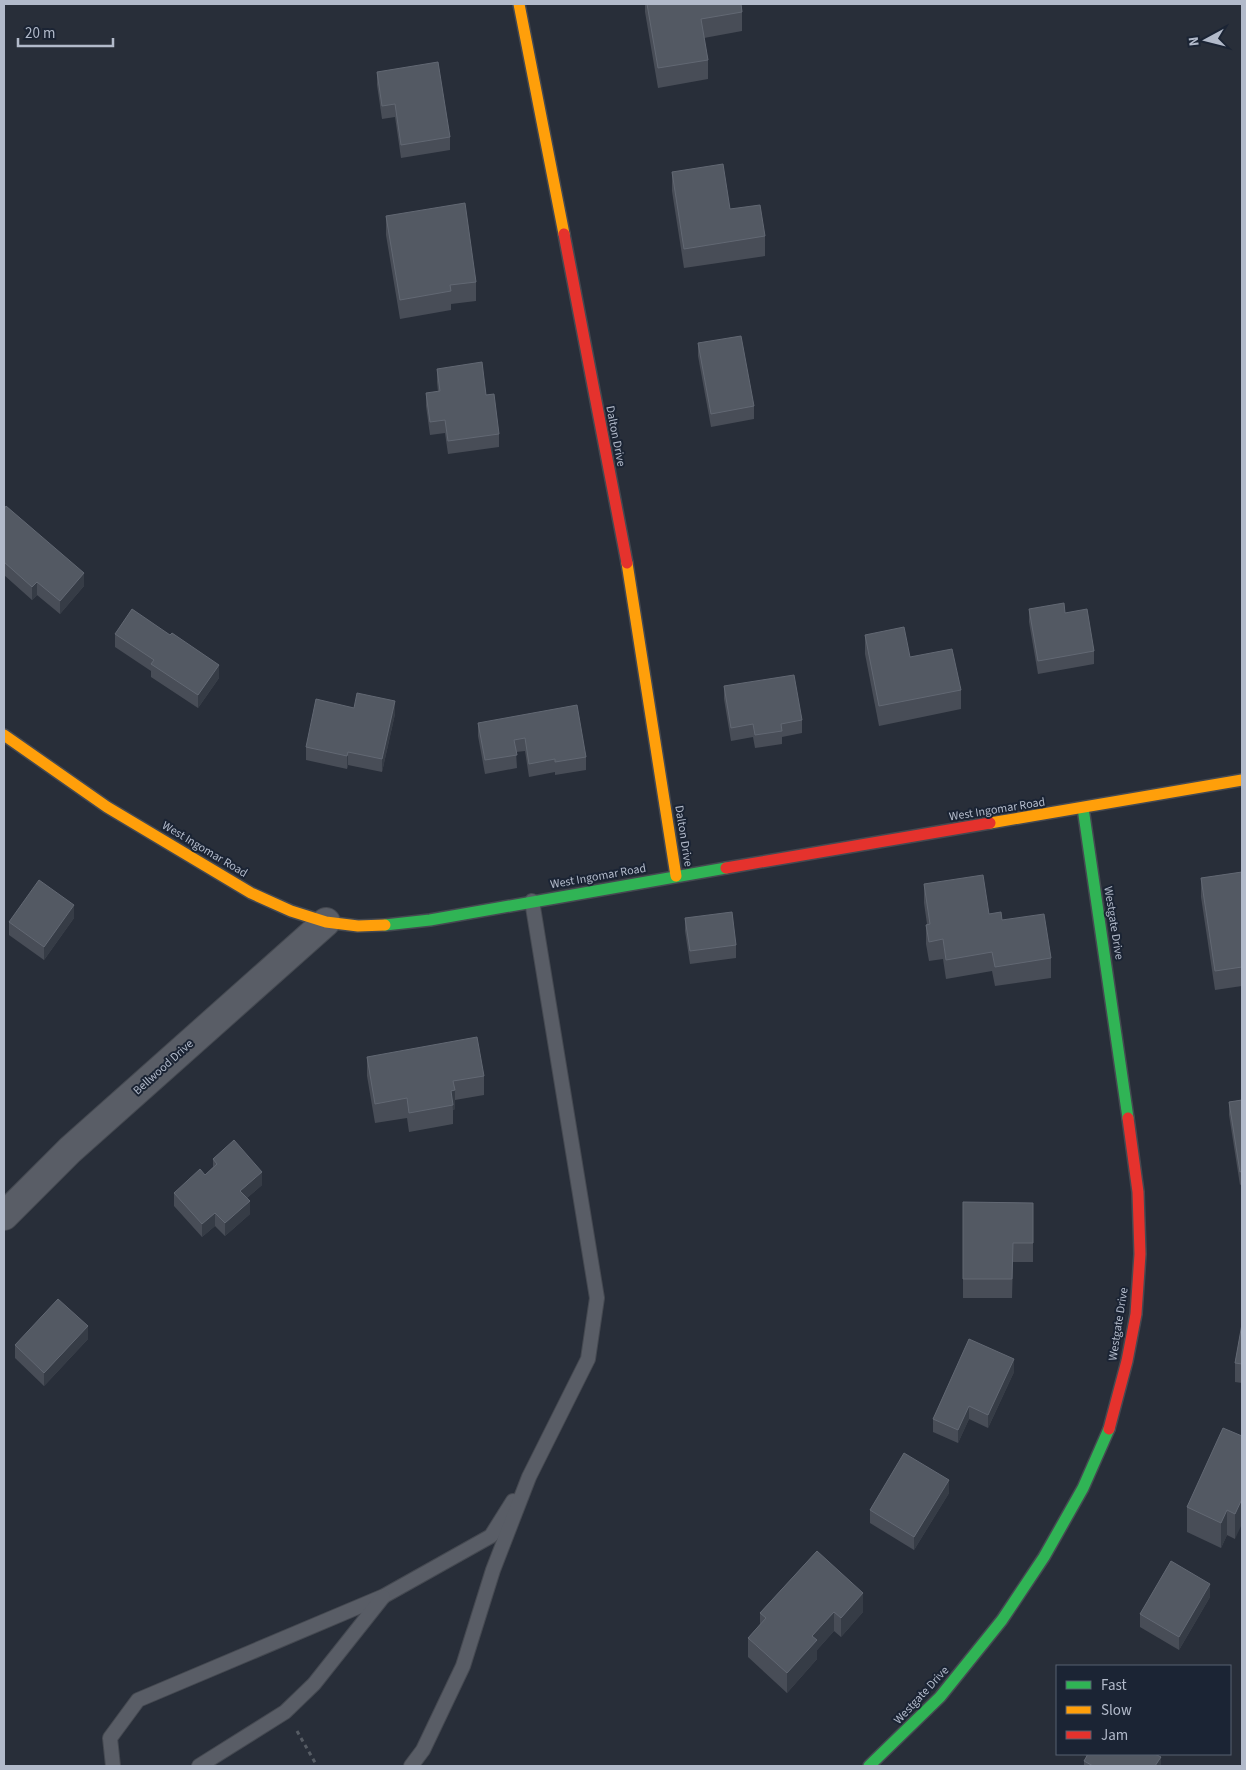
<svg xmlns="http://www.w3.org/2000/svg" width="1246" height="1770" font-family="'Source Sans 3',sans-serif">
  <rect width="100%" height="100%" fill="#282e39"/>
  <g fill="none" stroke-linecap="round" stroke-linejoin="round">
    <defs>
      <g id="lane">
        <path d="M 113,1766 L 110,1738 L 138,1700 L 384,1596 L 491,1536 L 513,1501"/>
        <path d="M 199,1766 L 285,1712 L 314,1684 L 383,1597"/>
        <path d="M 411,1766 L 423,1750 L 463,1666 L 493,1570 L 529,1477 L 588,1359 L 597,1298 L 532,901"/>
      </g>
      <path id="street" d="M 4,1216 L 70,1150 L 326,922"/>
      <g id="fast">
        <path d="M 1083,808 L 1128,1118"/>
        <path d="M 385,925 L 430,920 L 726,868"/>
        <path d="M 869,1766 L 940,1697 L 1002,1620 L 1044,1557 L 1083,1488 L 1109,1429"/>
      </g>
      <g id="slow">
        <path d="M 519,4 L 564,234"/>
        <path d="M 627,563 L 676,876"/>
        <path d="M 4,735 L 107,807 L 251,893 L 291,911 L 326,922 L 358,926 L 385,925"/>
        <path d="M 990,823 L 1242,780"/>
      </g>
      <g id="jam">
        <path d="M 564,234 L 627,563"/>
        <path d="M 726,868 L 990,823"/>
        <path d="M 1109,1429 L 1127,1361 L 1136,1314 L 1140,1254 L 1138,1192 L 1128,1118"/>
      </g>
    </defs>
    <use href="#lane" stroke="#454951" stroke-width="16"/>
    <use href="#street" stroke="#454951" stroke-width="30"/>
    <use href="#fast" stroke="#454951" stroke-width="14"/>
    <use href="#slow" stroke="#454951" stroke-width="14"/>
    <use href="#jam" stroke="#454951" stroke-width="14"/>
    <path stroke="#565c64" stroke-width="3" stroke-dasharray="4 4" stroke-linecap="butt" d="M 297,1731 L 317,1766"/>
    <use href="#lane" stroke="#595d66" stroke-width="14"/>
    <use href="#street" stroke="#595d66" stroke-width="28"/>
    <use href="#fast" stroke="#30b455" stroke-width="11"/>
    <use href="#slow" stroke="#ff9f0a" stroke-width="11"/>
    <use href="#jam" stroke="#e5322d" stroke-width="11"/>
  </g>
  <g fill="#484d57">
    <path d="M 645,4 L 741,4 L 742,12 L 742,31 L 704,38 L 708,60 L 708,79 L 658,88 L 645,12 Z"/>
    <path d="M 377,72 L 450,137 L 450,150 L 401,158 L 395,117 L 382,119 L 377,85 Z"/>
    <path d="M 672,172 L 730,209 L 765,236 L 765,256 L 684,268 L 672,191 Z"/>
    <path d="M 386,216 L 476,282 L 476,301 L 451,304 L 451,310 L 400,319 L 386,235 Z"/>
    <path d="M 698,343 L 754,406 L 754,419 L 711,427 L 698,356 Z"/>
    <path d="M 437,369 L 486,395 L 499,434 L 499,447 L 448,454 L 445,433 L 430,435 L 426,406 L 426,393 L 438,392 L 437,382 Z"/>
    <path d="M 4,509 L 84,586 L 60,614 L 37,595 L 32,600 L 4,575 Z"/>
    <path d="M 1029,609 L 1065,613 L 1094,651 L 1094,664 L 1038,674 L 1029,622 Z"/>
    <path d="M 115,634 L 219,678 L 198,708 L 151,677 L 151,671 L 115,647 Z"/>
    <path d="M 865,635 L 910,657 L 961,690 L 961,709 L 879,726 L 865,654 Z"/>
    <path d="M 724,686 L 802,720 L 802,733 L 782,737 L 782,744 L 755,748 L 753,737 L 731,741 L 724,699 Z"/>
    <path d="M 354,708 L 395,714 L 382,772 L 348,765 L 347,769 L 306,760 L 306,747 Z"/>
    <path d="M 478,723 L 586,757 L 586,770 L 555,775 L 555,772 L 529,777 L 525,751 L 516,752 L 517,768 L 485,774 L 478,736 Z"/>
    <path d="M 1242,872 L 1242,986 L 1215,990 L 1201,897 L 1201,878 Z"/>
    <path d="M 924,884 L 1002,920 L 1051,958 L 1051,978 L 995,986 L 992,971 L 946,979 L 943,959 L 929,961 L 926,944 L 926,925 L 927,924 L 924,903 Z"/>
    <path d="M 74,918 L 44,960 L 9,935 L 9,922 Z"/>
    <path d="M 685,918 L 736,945 L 736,958 L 690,964 L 685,931 Z"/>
    <path d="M 367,1057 L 484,1076 L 484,1095 L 455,1100 L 455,1109 L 453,1110 L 453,1124 L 409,1132 L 407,1118 L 375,1123 L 367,1076 Z"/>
    <path d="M 1242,1100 L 1242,1184 L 1240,1185 L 1229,1115 L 1229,1102 Z"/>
    <path d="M 213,1159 L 262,1185 L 247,1198 L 250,1214 L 225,1236 L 215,1226 L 202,1237 L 174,1206 L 174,1193 L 205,1175 L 213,1167 Z"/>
    <path d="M 963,1202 L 1033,1203 L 1033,1262 L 1013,1262 L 1012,1298 L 963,1298 Z"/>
    <path d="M 1242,1324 L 1242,1383 L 1235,1382 L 1235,1363 Z"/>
    <path d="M 88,1339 L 44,1386 L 15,1358 L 15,1345 Z"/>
    <path d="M 1014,1372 L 988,1428 L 969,1419 L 958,1443 L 933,1432 L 933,1419 Z"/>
    <path d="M 1242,1436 L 1235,1539 L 1227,1535 L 1221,1548 L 1187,1532 L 1187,1507 Z"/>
    <path d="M 949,1493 L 914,1550 L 870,1523 L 870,1510 Z"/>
    <path d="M 817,1551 L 863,1612 L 841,1637 L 834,1631 L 817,1650 L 817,1659 L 787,1693 L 748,1657 L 748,1638 L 760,1624 L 760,1613 Z"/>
    <path d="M 1210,1597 L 1179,1650 L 1140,1627 L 1140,1614 Z"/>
    <path d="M 1083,1754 L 1155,1754 L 1161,1766 L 1084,1766 L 1084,1761 L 1087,1756 Z"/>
  </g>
  <g fill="#363c46">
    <path d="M 84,573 L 84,586 L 60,614 L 60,601 Z"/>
    <path d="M 37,582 L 37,595 L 32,600 L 32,587 Z"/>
    <path d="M 219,665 L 219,678 L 198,708 L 198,695 Z"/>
    <path d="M 395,701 L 395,714 L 382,772 L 382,759 Z"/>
    <path d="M 348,752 L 348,765 L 347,769 L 347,756 Z"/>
    <path d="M 74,905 L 74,918 L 44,960 L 44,947 Z"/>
    <path d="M 455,1090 L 455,1109 L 453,1110 L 451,1091 Z"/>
    <path d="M 262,1172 L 262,1185 L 240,1204 L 240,1191 Z"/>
    <path d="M 250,1201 L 250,1214 L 225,1236 L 225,1223 Z"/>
    <path d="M 215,1213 L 215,1226 L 202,1237 L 202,1224 Z"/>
    <path d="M 88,1326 L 88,1339 L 44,1386 L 44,1373 Z"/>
    <path d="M 1014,1359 L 1014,1372 L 988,1428 L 988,1415 Z"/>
    <path d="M 969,1406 L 969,1419 L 958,1443 L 958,1430 Z"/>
    <path d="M 949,1480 L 949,1493 L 914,1550 L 914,1537 Z"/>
    <path d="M 1242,1499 L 1242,1524 L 1235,1539 L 1235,1514 Z"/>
    <path d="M 1227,1510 L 1227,1535 L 1221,1548 L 1221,1523 Z"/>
    <path d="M 1210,1584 L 1210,1597 L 1179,1650 L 1179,1637 Z"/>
    <path d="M 863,1593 L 863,1612 L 841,1637 L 841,1618 Z"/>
    <path d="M 834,1612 L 834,1631 L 817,1650 L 817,1659 L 787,1693 L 787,1673 L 812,1636 Z"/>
    <path d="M 1161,1757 L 1161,1766 L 1155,1766 Z"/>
  </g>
  <g fill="#535963" stroke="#626873">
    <path d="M 647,4 L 741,4 L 742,12 L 701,19 L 708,60 L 658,68 Z"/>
    <path d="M 438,62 L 450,137 L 401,145 L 395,104 L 382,106 L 377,72 Z"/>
    <path d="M 723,164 L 730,209 L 760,205 L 765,236 L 684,249 L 672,172 Z"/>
    <path d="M 465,203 L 476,282 L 450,285 L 451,291 L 400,300 L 386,216 Z"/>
    <path d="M 741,336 L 754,406 L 711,414 L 698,343 Z"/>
    <path d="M 482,362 L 486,395 L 494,394 L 499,434 L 448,441 L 445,420 L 430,422 L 426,393 L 440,391 L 437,369 Z"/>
    <path d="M 6,506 L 84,573 L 60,601 L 37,582 L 32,587 L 4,562 L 4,509 Z"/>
    <path d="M 1064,603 L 1065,613 L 1087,609 L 1094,651 L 1038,661 L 1029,609 Z"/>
    <path d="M 132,609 L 170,635 L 172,633 L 219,665 L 198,695 L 151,664 L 154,660 L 115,634 Z"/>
    <path d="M 904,627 L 910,657 L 952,649 L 961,690 L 879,706 L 865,635 Z"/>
    <path d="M 794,675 L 802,720 L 781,724 L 782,731 L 755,735 L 753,724 L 731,728 L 724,686 Z"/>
    <path d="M 357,693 L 395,701 L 382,759 L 348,752 L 347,756 L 306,747 L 316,699 L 354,708 Z"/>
    <path d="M 577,705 L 586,757 L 555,762 L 555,759 L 529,764 L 525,738 L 514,740 L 517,755 L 485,760 L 478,723 Z"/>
    <path d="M 1242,872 L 1242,967 L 1215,971 L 1201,878 Z"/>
    <path d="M 983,875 L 989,914 L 1001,912 L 1002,920 L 1044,914 L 1051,958 L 995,967 L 992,952 L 946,960 L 943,939 L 929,942 L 926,925 L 930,924 L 924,884 Z"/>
    <path d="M 39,880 L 74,905 L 44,947 L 9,922 Z"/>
    <path d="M 732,912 L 736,945 L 690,951 L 685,918 Z"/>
    <path d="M 477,1037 L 484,1076 L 453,1081 L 455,1090 L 451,1091 L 453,1105 L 409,1113 L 407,1098 L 375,1104 L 367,1057 Z"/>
    <path d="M 1242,1100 L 1242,1171 L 1240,1172 L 1229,1102 Z"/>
    <path d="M 234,1140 L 262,1172 L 240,1191 L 250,1201 L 225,1223 L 215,1213 L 202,1224 L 174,1193 L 200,1169 L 205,1175 L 217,1164 L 213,1159 Z"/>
    <path d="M 963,1202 L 1033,1203 L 1033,1243 L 1013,1243 L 1012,1279 L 963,1279 Z"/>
    <path d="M 58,1299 L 88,1326 L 44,1373 L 15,1345 Z"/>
    <path d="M 1242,1324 L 1242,1364 L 1235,1363 Z"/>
    <path d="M 969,1339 L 1014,1359 L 988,1415 L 969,1406 L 958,1430 L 933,1419 Z"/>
    <path d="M 1223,1428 L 1242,1436 L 1242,1499 L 1235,1514 L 1227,1510 L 1221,1523 L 1187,1507 Z"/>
    <path d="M 904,1453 L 949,1480 L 914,1537 L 870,1510 Z"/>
    <path d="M 817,1551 L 863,1593 L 841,1618 L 834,1612 L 812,1636 L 817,1640 L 787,1673 L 748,1638 L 766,1618 L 760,1613 Z"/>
    <path d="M 1171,1561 L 1210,1584 L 1179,1637 L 1140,1614 Z"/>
    <path d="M 1088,1754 L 1155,1754 L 1161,1757 L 1155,1766 L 1093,1766 L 1084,1761 Z"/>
  </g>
  <g text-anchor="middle" stroke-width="4" stroke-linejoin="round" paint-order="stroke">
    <g font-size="12" fill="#b2baca" stroke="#1b2434">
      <text transform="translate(616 436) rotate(79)" y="4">Dalton Drive</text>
      <text transform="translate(997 809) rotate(-9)" y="4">West Ingomar Road</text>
      <text transform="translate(684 836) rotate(81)" y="4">Dalton Drive</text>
      <text transform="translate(205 849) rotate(31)" y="4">West Ingomar Road</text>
      <text transform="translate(598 876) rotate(-10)" y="4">West Ingomar Road</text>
      <text transform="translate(1114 923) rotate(81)" y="4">Westgate Drive</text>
      <text transform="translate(163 1067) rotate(-42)" y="4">Bellwood Drive</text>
      <text transform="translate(1118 1324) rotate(-81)" y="4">Westgate Drive</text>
      <text transform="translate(921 1695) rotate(-47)" y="4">Westgate Drive</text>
    </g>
  </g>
  <rect width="1246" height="1770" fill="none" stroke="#b2baca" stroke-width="10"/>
  <rect x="1056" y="1665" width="175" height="90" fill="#1b2434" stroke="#576070"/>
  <rect x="1066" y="1681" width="25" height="8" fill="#30b455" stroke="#576070"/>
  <text x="1101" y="1690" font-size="15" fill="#b2baca">Fast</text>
  <rect x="1066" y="1706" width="25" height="8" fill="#ff9f0a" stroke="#576070"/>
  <text x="1101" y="1715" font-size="15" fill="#b2baca">Slow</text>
  <rect x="1066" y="1731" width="25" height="8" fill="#e5322d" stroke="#576070"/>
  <text x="1101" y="1740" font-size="15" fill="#b2baca">Jam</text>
  <g transform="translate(1206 40) rotate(263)" stroke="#1b2434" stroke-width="4" paint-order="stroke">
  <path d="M0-4L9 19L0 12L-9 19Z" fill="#b2baca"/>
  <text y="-8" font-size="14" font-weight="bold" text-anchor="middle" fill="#b2baca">N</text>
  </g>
  <path d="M18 38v8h95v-8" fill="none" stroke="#b2baca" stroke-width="2.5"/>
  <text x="25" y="38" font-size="15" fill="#b2baca" stroke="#1b2434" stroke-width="4" paint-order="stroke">20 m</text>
</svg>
